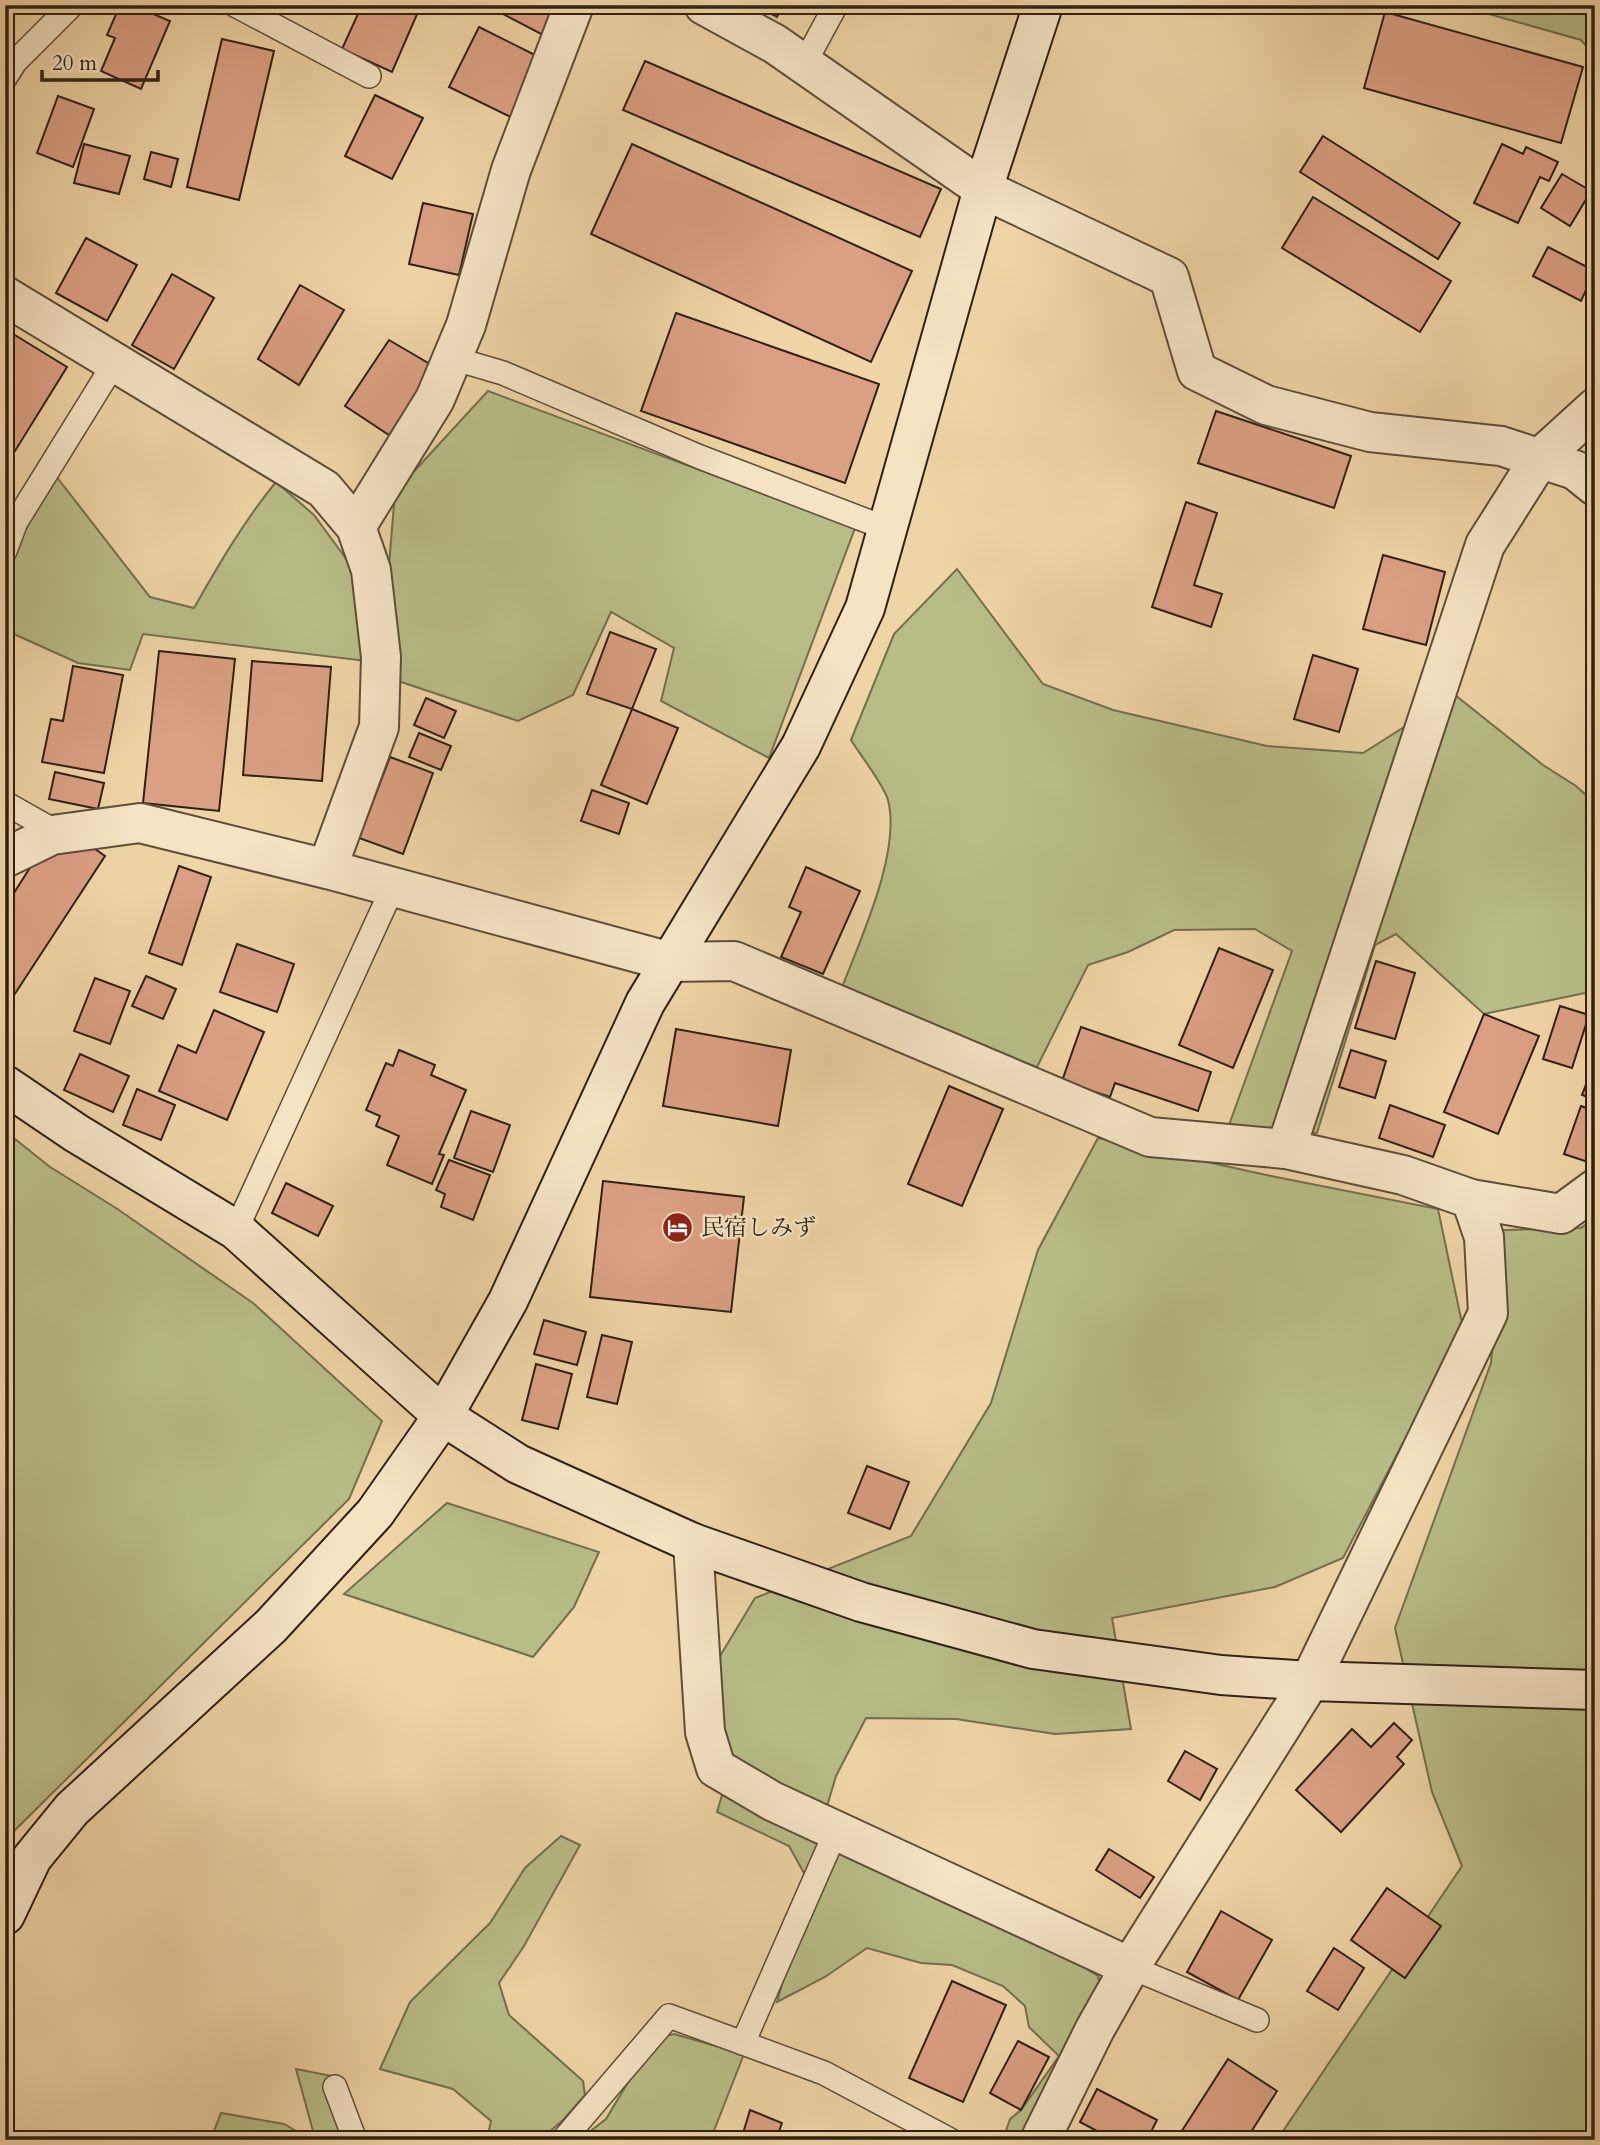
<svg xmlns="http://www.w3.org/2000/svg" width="1600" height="2145" font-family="Cardo,'Noto Serif JP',serif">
  <rect width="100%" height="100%" fill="#efd4a5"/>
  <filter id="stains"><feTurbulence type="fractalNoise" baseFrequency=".00286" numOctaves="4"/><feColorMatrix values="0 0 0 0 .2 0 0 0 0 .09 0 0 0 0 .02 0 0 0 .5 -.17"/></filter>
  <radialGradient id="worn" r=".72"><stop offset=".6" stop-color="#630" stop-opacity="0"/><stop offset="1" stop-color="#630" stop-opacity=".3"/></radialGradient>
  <g fill="#b8bd87" stroke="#736f4e" stroke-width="2">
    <path d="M 1457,5 L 1595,5 L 1595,56 L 1581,40 Z"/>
    <path d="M 488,391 L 855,528 L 769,758 L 661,701 L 674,648 L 611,612 L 573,695 L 518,721 L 380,675 L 395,492 Z"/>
    <path d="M 52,471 L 150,597 L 194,608 C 219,564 244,521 276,482 L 314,515 L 374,597 L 366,661 L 143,634 L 130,670 L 78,663 L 5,630 L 5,575 Z"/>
    <path d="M 957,569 L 1043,684 L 1113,710 L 1267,746 L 1363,753 L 1455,695 L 1543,765 L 1576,786 L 1595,803 L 1595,991 L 1484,1014 L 1396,934 L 1375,945 L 1317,1133 L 1229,1125 L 1292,951 L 1255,929 L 1174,930 L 1128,952 L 1088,965 L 1037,1067 L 838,998 C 857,946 902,854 888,800 C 884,785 860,755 851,740 L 894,634 Z"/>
    <path d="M 5,1131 L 50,1167 L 116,1208 L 253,1303 L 382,1421 L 349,1499 L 5,1840 Z"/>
    <path d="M 1098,1138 L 1271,1176 L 1438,1209 L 1463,1328 L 1343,1558 L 1275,1587 L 1112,1618 L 1131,1729 L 1055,1734 L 956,1719 L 866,1718 L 836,1776 L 825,1813 L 724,1758 L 711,1671 L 755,1598 L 911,1536 L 991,1403 L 1038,1250 Z"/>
    <path d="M 1595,1217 L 1595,2140 L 1277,2140 L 1462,1866 L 1432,1792 L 1395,1628 L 1491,1363 L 1503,1230 L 1581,1228 Z"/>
    <path d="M 447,1503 L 599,1552 L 574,1607 L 533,1657 L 344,1594 Z"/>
    <path d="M 725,1785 L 1061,1953 L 1098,1976 L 1102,1993 L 1030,2140 L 1003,2140 L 1010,2119 L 1021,2110 L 1059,2056 L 1029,2027 L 1025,2006 L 1003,1986 L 952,1965 L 921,1963 L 867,1948 L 825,1977 L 777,2002 L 810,1884 L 789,1846 L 717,1812 Z"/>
    <path d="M 561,1836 L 580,1845 L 524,1946 L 499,1983 L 509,2015 L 583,2081 L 585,2095 L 563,2120 L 540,2140 L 487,2140 L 491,2121 L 453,2089 L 380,2069 L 410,2002 L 490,1923 L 525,1868 Z"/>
    <path d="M 674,2034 L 744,2054 L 713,2133 L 705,2137 L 579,2140 L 606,2119 L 654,2039 Z"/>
    <path d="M 296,2069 L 332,2076 L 351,2140 L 220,2140 L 214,2131 L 221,2113 L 284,2124 L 303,2135 L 313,2131 Z"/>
  </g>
  <g fill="#db9f83" stroke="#2e2116" stroke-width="2">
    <path d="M 120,5 L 132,5 L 170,21 L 141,89 L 101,71 L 115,38 L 107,35 Z"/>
    <path d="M 362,5 L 421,5 L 392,72 L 342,49 Z"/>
    <path d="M 505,5 L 559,5 L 543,35 L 501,13 Z"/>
    <path d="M 754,5 L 783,5 L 777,17 Z"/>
    <path d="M 1385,12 L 1583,67 L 1561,143 L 1364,88 Z"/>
    <path d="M 479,27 L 541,58 L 511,117 L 449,87 Z"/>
    <path d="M 222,39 L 274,51 L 239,200 L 187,187 Z"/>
    <path d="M 645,61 L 941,189 L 920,237 L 623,110 Z"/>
    <path d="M 375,95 L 423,118 L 392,179 L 345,156 Z"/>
    <path d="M 58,96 L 94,109 L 73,167 L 37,153 Z"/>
    <path d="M 1323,136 L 1460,223 L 1438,259 L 1300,172 Z"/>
    <path d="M 84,144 L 130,156 L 119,194 L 74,183 Z"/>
    <path d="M 632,144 L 912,271 L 871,362 L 591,234 Z"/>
    <path d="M 1502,144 L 1523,154 L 1526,147 L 1558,162 L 1549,181 L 1540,177 L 1518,223 L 1474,203 Z"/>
    <path d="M 151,152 L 178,159 L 171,187 L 144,179 Z"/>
    <path d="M 1562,174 L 1591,191 L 1570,226 L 1541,208 Z"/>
    <path d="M 1313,197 L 1451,281 L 1420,332 L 1282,248 Z"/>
    <path d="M 423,203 L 473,214 L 459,275 L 409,264 Z"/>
    <path d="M 86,238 L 137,265 L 107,321 L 56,293 Z"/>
    <path d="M 1548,247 L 1595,271 L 1581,301 L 1533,276 Z"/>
    <path d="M 172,274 L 214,298 L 174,369 L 132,345 Z"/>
    <path d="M 300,285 L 344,310 L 299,385 L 258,359 Z"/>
    <path d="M 676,313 L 879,384 L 845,483 L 641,411 Z"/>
    <path d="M 5,329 L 67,367 L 15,451 L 5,445 Z"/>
    <path d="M 389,340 L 435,367 L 389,435 L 345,406 Z"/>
    <path d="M 1216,411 L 1351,456 L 1334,508 L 1198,463 Z"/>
    <path d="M 1186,502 L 1217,513 L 1194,585 L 1222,594 L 1211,627 L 1152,607 Z"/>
    <path d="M 1383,555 L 1445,572 L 1426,645 L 1363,629 Z"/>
    <path d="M 610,632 L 656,649 L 632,709 L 587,694 Z"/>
    <path d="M 159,651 L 235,659 L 219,811 L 143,803 Z"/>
    <path d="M 1313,655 L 1358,669 L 1339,732 L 1294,719 Z"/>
    <path d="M 252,661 L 331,667 L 322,781 L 243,775 Z"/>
    <path d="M 73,666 L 123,675 L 104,773 L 42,762 L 51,719 L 63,721 Z"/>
    <path d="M 426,698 L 456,711 L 444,738 L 414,725 Z"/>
    <path d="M 632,709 L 678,728 L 647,804 L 601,785 Z"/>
    <path d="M 419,733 L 451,746 L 441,770 L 409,757 Z"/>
    <path d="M 390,757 L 433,773 L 403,854 L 359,838 Z"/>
    <path d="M 55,772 L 104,783 L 98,809 L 49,799 Z"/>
    <path d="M 592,790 L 629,803 L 619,834 L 581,821 Z"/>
    <path d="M 85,842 L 105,856 L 5,1009 L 5,931 L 12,920 L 5,915 L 5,907 L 40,852 Z"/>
    <path d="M 179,866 L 211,877 L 182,965 L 149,953 Z"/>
    <path d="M 806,867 L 860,891 L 823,974 L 781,957 L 801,912 L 789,907 Z"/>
    <path d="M 237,944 L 294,964 L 277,1012 L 220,992 Z"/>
    <path d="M 1219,948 L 1273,970 L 1233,1068 L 1179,1045 Z"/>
    <path d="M 1376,961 L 1415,973 L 1395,1039 L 1355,1028 Z"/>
    <path d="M 146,976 L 176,989 L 163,1019 L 132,1006 Z"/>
    <path d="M 95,978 L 130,991 L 110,1044 L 74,1031 Z"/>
    <path d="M 1560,1006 L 1589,1015 L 1572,1068 L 1543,1059 Z"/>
    <path d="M 214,1010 L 264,1032 L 227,1120 L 159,1091 L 178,1045 L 196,1053 Z"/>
    <path d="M 1484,1014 L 1539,1036 L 1498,1134 L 1444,1112 Z"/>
    <path d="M 1081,1027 L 1211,1072 L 1198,1111 L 1115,1083 L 1110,1097 L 1062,1081 Z"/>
    <path d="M 676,1029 L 791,1050 L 778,1126 L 663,1106 Z"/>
    <path d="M 399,1050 L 435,1065 L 431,1075 L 466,1090 L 439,1154 L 444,1155 L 432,1184 L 387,1165 L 399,1136 L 376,1126 L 380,1116 L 366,1110 L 386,1063 L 393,1066 Z"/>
    <path d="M 1351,1050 L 1386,1061 L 1375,1098 L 1339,1087 Z"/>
    <path d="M 80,1054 L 129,1076 L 113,1112 L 64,1090 Z"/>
    <path d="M 1595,1061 L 1595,1100 L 1582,1095 Z"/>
    <path d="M 949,1086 L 1003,1109 L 962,1206 L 908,1184 Z"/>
    <path d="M 137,1089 L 175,1105 L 161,1140 L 123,1125 Z"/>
    <path d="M 1390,1105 L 1445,1125 L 1433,1157 L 1379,1138 Z"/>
    <path d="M 1581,1106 L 1595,1111 L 1595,1152 L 1591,1163 L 1564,1154 Z"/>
    <path d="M 471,1111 L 510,1125 L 493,1172 L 454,1158 Z"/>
    <path d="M 449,1160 L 490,1175 L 473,1220 L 441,1207 L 445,1194 L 436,1190 Z"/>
    <path d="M 603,1181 L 744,1197 L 731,1312 L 590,1297 Z"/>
    <path d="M 286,1183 L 333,1206 L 318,1236 L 272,1213 Z"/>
    <path d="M 544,1320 L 586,1332 L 577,1365 L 534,1354 Z"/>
    <path d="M 602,1335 L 632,1342 L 617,1404 L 587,1397 Z"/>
    <path d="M 536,1364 L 572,1374 L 558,1429 L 522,1420 Z"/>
    <path d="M 867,1466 L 909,1482 L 890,1529 L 848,1513 Z"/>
    <path d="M 1394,1723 L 1412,1740 L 1397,1757 L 1404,1764 L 1341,1832 L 1296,1790 L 1352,1729 L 1371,1747 Z"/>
    <path d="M 1185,1751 L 1217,1769 L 1200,1800 L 1168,1781 Z"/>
    <path d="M 1109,1849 L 1154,1877 L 1140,1898 L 1096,1870 Z"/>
    <path d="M 1387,1888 L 1441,1926 L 1405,1978 L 1351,1940 Z"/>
    <path d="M 1221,1911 L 1272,1940 L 1238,2000 L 1187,1972 Z"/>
    <path d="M 1334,1948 L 1364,1968 L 1338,2010 L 1307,1991 Z"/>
    <path d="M 952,1981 L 1006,2005 L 963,2102 L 909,2078 Z"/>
    <path d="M 1018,2041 L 1049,2057 L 1021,2110 L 990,2093 Z"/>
    <path d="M 1228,2059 L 1277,2091 L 1246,2140 L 1176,2140 Z"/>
    <path d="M 1097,2089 L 1157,2120 L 1147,2140 L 1114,2140 L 1080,2122 Z"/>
    <path d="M 750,2110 L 782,2123 L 776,2140 L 741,2140 Z"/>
  </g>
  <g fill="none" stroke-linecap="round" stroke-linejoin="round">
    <defs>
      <g id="lane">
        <path d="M 235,5 L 369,76"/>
        <path d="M 804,64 L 836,5"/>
        <path d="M 5,78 L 15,62 L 72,5"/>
        <path d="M 452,358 L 503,373 L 700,457 L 888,529"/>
        <path d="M 5,551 L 16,522 L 115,362"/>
        <path d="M 5,803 L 60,834"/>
        <path d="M 236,1230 L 393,887"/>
        <path d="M 836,1831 L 743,2043 L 824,2073 L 950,2140"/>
        <path d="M 1130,1967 L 1257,2020"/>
        <path d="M 335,2087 L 355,2140"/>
        <path d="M 563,2140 L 669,2016 L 743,2043"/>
      </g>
      <g id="street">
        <path d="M 704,5 L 775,44 L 983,189 L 1169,277 L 1197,371 L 1266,405 L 1370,432 L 1501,446 L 1575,470 L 1595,486"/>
        <path d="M 5,296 L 324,489 L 356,527 L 371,570 L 381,657 L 379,727 L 327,869"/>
        <path d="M 356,527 L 435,399 L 466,325 L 511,170 L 574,5"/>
        <path d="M 5,858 L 52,835 L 140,823 L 327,869 L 671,962 L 734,961 L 1150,1137 L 1286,1149 L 1403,1175 L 1471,1199 L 1561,1214 L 1595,1189"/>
        <path d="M 1286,1149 L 1485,545 L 1540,458 L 1595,408"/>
        <path d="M 693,1543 L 705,1732 L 716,1768 L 772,1801 L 1130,1967"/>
        <path d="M 1040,2140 L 1095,2029 L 1130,1967 L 1310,1681 L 1488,1313 L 1484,1237 L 1471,1199"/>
      </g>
      <g id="secondary">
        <path d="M 5,1085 L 76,1133 L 236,1230 L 443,1416 L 518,1464 L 693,1543 L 861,1602 L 1033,1649 L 1221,1675 L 1310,1681 L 1595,1690"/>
        <path d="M 5,1915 L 32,1858 L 72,1809 L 271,1626 L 375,1513 L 443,1416 L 508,1301 L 645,1003 L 801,746 L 865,608 L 983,189 L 1043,5"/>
      </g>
    </defs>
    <use href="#lane" stroke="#5e4e3a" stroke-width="26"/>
    <use href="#street" stroke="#5e4e3a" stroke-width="42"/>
    <use href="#secondary" stroke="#2e2116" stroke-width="42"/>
    <use href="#lane" stroke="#f5e3c4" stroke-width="23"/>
    <use href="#street" stroke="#f5e3c4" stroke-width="38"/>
    <use href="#secondary" stroke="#f5e3c4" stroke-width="38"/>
  </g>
  <defs>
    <symbol id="hotel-disc" viewBox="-11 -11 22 22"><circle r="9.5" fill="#8f2418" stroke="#f5e3c4"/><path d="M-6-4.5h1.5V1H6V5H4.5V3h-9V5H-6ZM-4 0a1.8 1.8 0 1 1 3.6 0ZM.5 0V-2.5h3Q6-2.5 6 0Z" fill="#fff"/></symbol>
  </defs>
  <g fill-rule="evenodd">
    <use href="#hotel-disc" x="660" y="1210" width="35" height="35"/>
  </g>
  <g text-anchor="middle" stroke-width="5" stroke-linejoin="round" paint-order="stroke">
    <g font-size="23" fill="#2e2116" stroke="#f5e3c4" text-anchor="start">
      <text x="701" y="1235">民宿しみず</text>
    </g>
  </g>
  <rect width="1600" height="2145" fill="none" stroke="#efd4a5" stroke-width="28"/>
  <rect x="7" y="7" width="1586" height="2131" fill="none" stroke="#2e2116" stroke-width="3.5"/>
  <rect x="14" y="14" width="1572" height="2117" fill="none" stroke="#2e2116" stroke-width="2"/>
  <path d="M42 70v10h116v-10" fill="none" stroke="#2e2116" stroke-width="3.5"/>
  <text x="52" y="70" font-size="21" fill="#2e2116" stroke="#f5e3c4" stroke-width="5" paint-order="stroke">20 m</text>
  <rect width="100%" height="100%" filter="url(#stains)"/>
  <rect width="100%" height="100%" fill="url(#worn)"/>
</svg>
